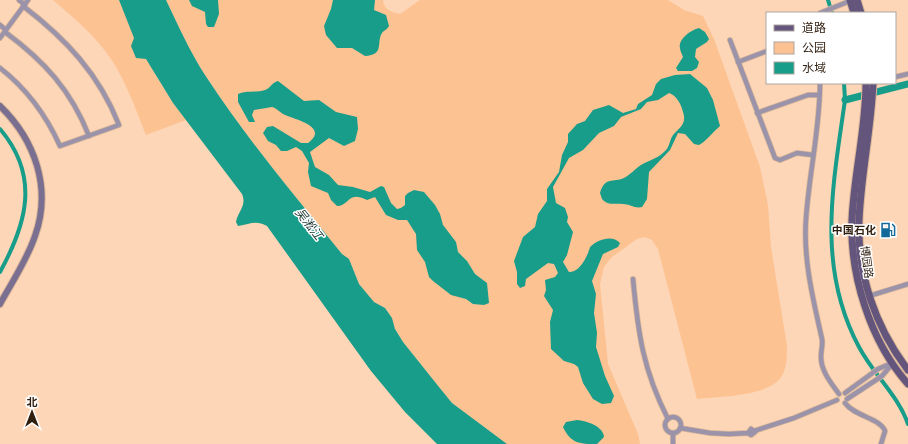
<svg xmlns="http://www.w3.org/2000/svg" width="908" height="444" font-family="'Public Sans','Noto Sans SC',sans-serif">
  <rect width="100%" height="100%" fill="#fdd6b7"/>
  <g fill="#fdc292">
    <path d="M 53,0 L 119,0 C 137,44 157,82 186,120 L 146,135 C 134,105 123,72 102,47 C 88,29 70,15 53,0 Z"/>
    <path d="M 166,0 L 383,0 C 384,10 391,12 400,14 L 420,0 L 668,0 L 684,10 L 703,16 L 714,39 L 760,167 L 768,205 L 771,247 L 787,346 C 787,355 787,365 783,374 C 772,397 720,396 697,399 L 658,249 L 652,240 L 645,237 L 637,239 L 612,257 L 604,267 L 600,284 L 608,364 L 638,434 L 640,444 L 507,444 L 452,403 L 439,387 L 403,342 L 395,329 L 392,318 L 385,308 L 374,302 L 359,284 L 349,259 L 342,254 C 295,196 246,138 205,75 C 190,52 178,25 166,0 Z"/>
  </g>
  <g fill="#179d8a">
    <path d="M 119,0 L 166,0 C 178,25 190,52 205,75 C 246,138 295,196 342,254 L 349,259 L 359,284 L 374,302 L 385,308 L 392,318 L 395,329 L 403,342 L 439,387 L 452,403 L 507,444 L 437,444 L 405,412 L 371,371 L 267,226 C 256,220 250,224 238,226 L 236,222 C 238,211 247,206 242,194 L 173,103 L 146,59 L 136,58 L 131,46 L 134,38 Z"/>
    <path d="M 189,0 L 218,0 L 219,14 L 214,27 L 208,27 L 206,24 L 205,12 L 192,6 Z"/>
    <path d="M 333,0 L 375,0 L 374,10 L 386,15 L 389,26 C 387,30 384,30 382,33 C 376,42 385,55 365,56 L 352,48 L 337,48 L 326,35 L 324,26 L 331,9 Z"/>
    <path d="M 699,28 L 705,32 L 709,39 L 707,42 L 696,49 L 695,57 L 699,62 L 697,68 L 692,71 L 678,71 L 676,68 L 683,57 C 682,54 680,51 680,48 C 678,39 691,30 699,28 Z"/>
    <path d="M 690,74 L 707,88 L 713,100 L 720,126 C 714,131 704,143 699,145 L 694,144 L 685,134 L 678,133 L 670,150 L 649,172 L 647,199 L 642,207 C 635,209 630,204 623,204 C 615,203 608,206 602,199 L 600,193 C 605,176 613,183 624,178 C 630,175 635,169 641,165 C 651,159 658,159 667,149 C 670,144 670,139 673,135 C 680,127 687,124 683,112 C 681,104 677,96 669,93 L 658,100 L 647,102 L 641,109 L 621,117 L 614,126 L 599,133 L 583,150 L 569,158 L 553,187 L 556,203 L 565,208 L 568,217 L 567,222 L 573,232 L 567,255 L 563,262 L 569,272 C 580,273 588,255 590,247 C 597,240 612,234 620,243 L 618,247 L 603,254 L 592,281 L 596,294 L 594,313 L 597,333 L 596,347 L 605,376 L 614,396 L 611,403 L 602,404 L 593,399 L 583,383 L 578,367 L 574,364 L 564,361 L 551,349 L 550,322 L 553,310 L 544,296 L 546,290 L 545,280 L 555,277 L 558,273 L 554,264 L 548,263 L 526,279 L 525,286 L 520,288 L 517,284 L 517,272 L 514,261 L 523,237 L 535,227 L 538,214 L 547,201 L 547,189 L 559,172 L 562,155 L 568,142 L 568,134 L 577,124 L 585,121 L 593,110 L 609,105 L 623,113 L 636,109 L 638,104 L 652,95 L 656,84 L 661,79 L 675,75 Z"/>
    <path d="M 278,81 L 304,101 L 319,100 L 336,112 L 357,117 L 358,129 L 355,141 L 344,146 L 329,138 L 310,152 L 315,167 L 329,175 L 338,185 L 353,187 L 370,192 L 381,186 L 384,187 L 391,203 L 397,209 L 401,208 L 405,205 L 405,196 L 408,193 L 414,190 L 424,192 L 435,205 L 440,214 L 443,225 L 456,242 L 458,252 L 467,261 L 475,274 L 487,283 L 489,303 L 484,305 L 473,304 L 466,299 L 451,295 L 433,281 L 429,277 L 425,262 L 417,250 L 416,234 L 407,220 L 398,220 L 386,215 L 375,197 L 367,200 C 347,190 350,206 337,206 L 331,200 L 328,193 L 311,186 L 308,172 L 309,163 L 302,151 L 296,147 L 287,151 L 281,151 L 276,145 L 268,141 L 263,133 L 267,127 L 273,126 L 301,143 L 308,143 C 330,127 294,119 285,115 C 280,113 277,108 272,107 L 254,110 L 252,115 L 255,122 L 249,122 L 238,102 L 238,94 C 246,90 256,93 265,90 C 270,89 272,82 278,81 Z"/>
    <path d="M 577,420 C 587,421 603,426 604,437 L 597,444 C 580,444 571,444 563,427 L 566,422 Z"/>
  </g>
  <g fill="none" stroke-linecap="round" stroke-linejoin="round">
    <g stroke="#179d8a" stroke-width="4">
      <path d="M 828,0 L 832,13"/>
      <path d="M 844,83 L 845,100 C 833,185 816,267 859,347 C 873,374 898,395 908,424"/>
      <path d="M 0,129 C 40,176 27,223 0,272"/>
    </g>
    <path stroke="#179d8a" stroke-width="7" d="M 845,100 L 908,84"/>
    <defs>
      <g id="street">
        <path d="M 19,0 L 25,5"/>
        <path d="M 820,13 L 850,1"/>
        <path d="M 0,25 L 6,30"/>
        <path d="M 5,32 C 44,61 71,90 89,136"/>
        <path d="M 0,38 L 28,0"/>
        <path d="M 730,40 L 775,158 L 780,160 L 797,153 L 813,155"/>
        <path d="M 738,62 L 767,51"/>
        <path d="M 0,68 C 27,89 46,115 60,146 L 119,125 C 99,74 66,39 23,6"/>
        <path d="M 895,77 L 908,74"/>
        <path d="M 820,83 C 820,128 809,174 806,219 C 803,259 813,299 822,339 C 823,345 821,350 821,357 C 821,371 831,383 839,394"/>
        <path d="M 757,113 L 808,95 L 819,95"/>
        <path d="M 633,279 C 638,333 643,370 668,419"/>
        <path d="M 869,296 L 908,284"/>
        <path d="M 845,393 L 878,369 L 892,363"/>
        <path d="M 847,399 L 882,376 L 893,363"/>
        <path d="M 845,403 C 854,416 880,418 885,431 L 881,444"/>
        <circle cx="673" cy="425" r="8"/>
        <path d="M 680,428 L 710,433 L 729,434 L 748,433 L 751,435 L 755,432 L 751,429 L 748,433"/>
        <path d="M 754,431 L 794,418 L 837,400"/>
        <path d="M 673,444 L 673,433"/>
      </g>
      <path id="secondary" d="M 0,106 C 35,140 52,188 35,236 C 27,260 12,282 0,304"/>
      <g id="primary">
        <path d="M 850,0 L 854,13"/>
        <path d="M 857,0 L 861,13"/>
        <path d="M 866,83 C 866,129 854,174 852,220 C 850,275 870,341 908,384"/>
        <path d="M 873,83 C 871,129 861,174 859,220 C 857,274 875,327 908,370"/>
      </g>
    </defs>
    <use href="#street" stroke="#d8b599" stroke-width="6"/>
    <use href="#secondary" stroke="#d8b599" stroke-width="8"/>
    <use href="#primary" stroke="#d8b599" stroke-width="9"/>
    <use href="#street" stroke="#9a93aa" stroke-width="4.5"/>
    <use href="#secondary" stroke="#7a6f90" stroke-width="6"/>
    <use href="#primary" stroke="#63557c" stroke-width="7"/>
  </g>
  <defs>
    <symbol id="fuel-bare" viewBox="-9 -9 18 18"><path d="M-5.5-6h7V0h2V4h1.3V-2.5L3-4.5l.8-.8L6-3V5H2.5V1h-1V6h-7ZM-4.2-4.7v3.2H.2V-4.7Z" fill="#136a9a" stroke="#fff" stroke-width="2.5" paint-order="stroke"/></symbol>
  </defs>
  <g fill-rule="evenodd">
    <use href="#fuel-bare" x="877" y="219" width="22" height="22"/>
  </g>
  <g text-anchor="middle" stroke-width="3" stroke-linejoin="round" paint-order="stroke">
    <g font-size="11" font-weight="bold" fill="#311f10" stroke="#fff" text-anchor="end">
      <text x="876" y="234">中国石化</text>
    </g>
    <g font-size="11" fill="#311f10" stroke="#fff">
      <text transform="translate(867 262) rotate(82)" y="4">博园路</text>
    </g>
    <g font-size="12" font-style="italic" fill="#19332e" stroke="#fff">
      <text transform="translate(309 224) rotate(52)" y="4">吴淞江</text>
    </g>
  </g>
  <rect x="766" y="12" width="130" height="72" fill="#ffffff" stroke="#ada59f"/>
  <rect x="774" y="25" width="20" height="6" fill="#63557c" stroke="#ada59f"/>
  <text x="802" y="32" font-size="12" fill="#311f10">道路</text>
  <rect x="774" y="42" width="20" height="12" fill="#fdc292" stroke="#ada59f"/>
  <text x="802" y="52" font-size="12" fill="#311f10">公园</text>
  <rect x="774" y="62" width="20" height="12" fill="#179d8a" stroke="#ada59f"/>
  <text x="802" y="72" font-size="12" fill="#311f10">水域</text>
  <g transform="translate(32 412)" stroke="#ffffff" stroke-width="3" paint-order="stroke">
  <path d="M0-3L7 15L0 10L-7 15Z" fill="#311f10"/>
  <text y="-6" font-size="11" font-weight="bold" text-anchor="middle" fill="#311f10">北</text>
  </g>
</svg>
